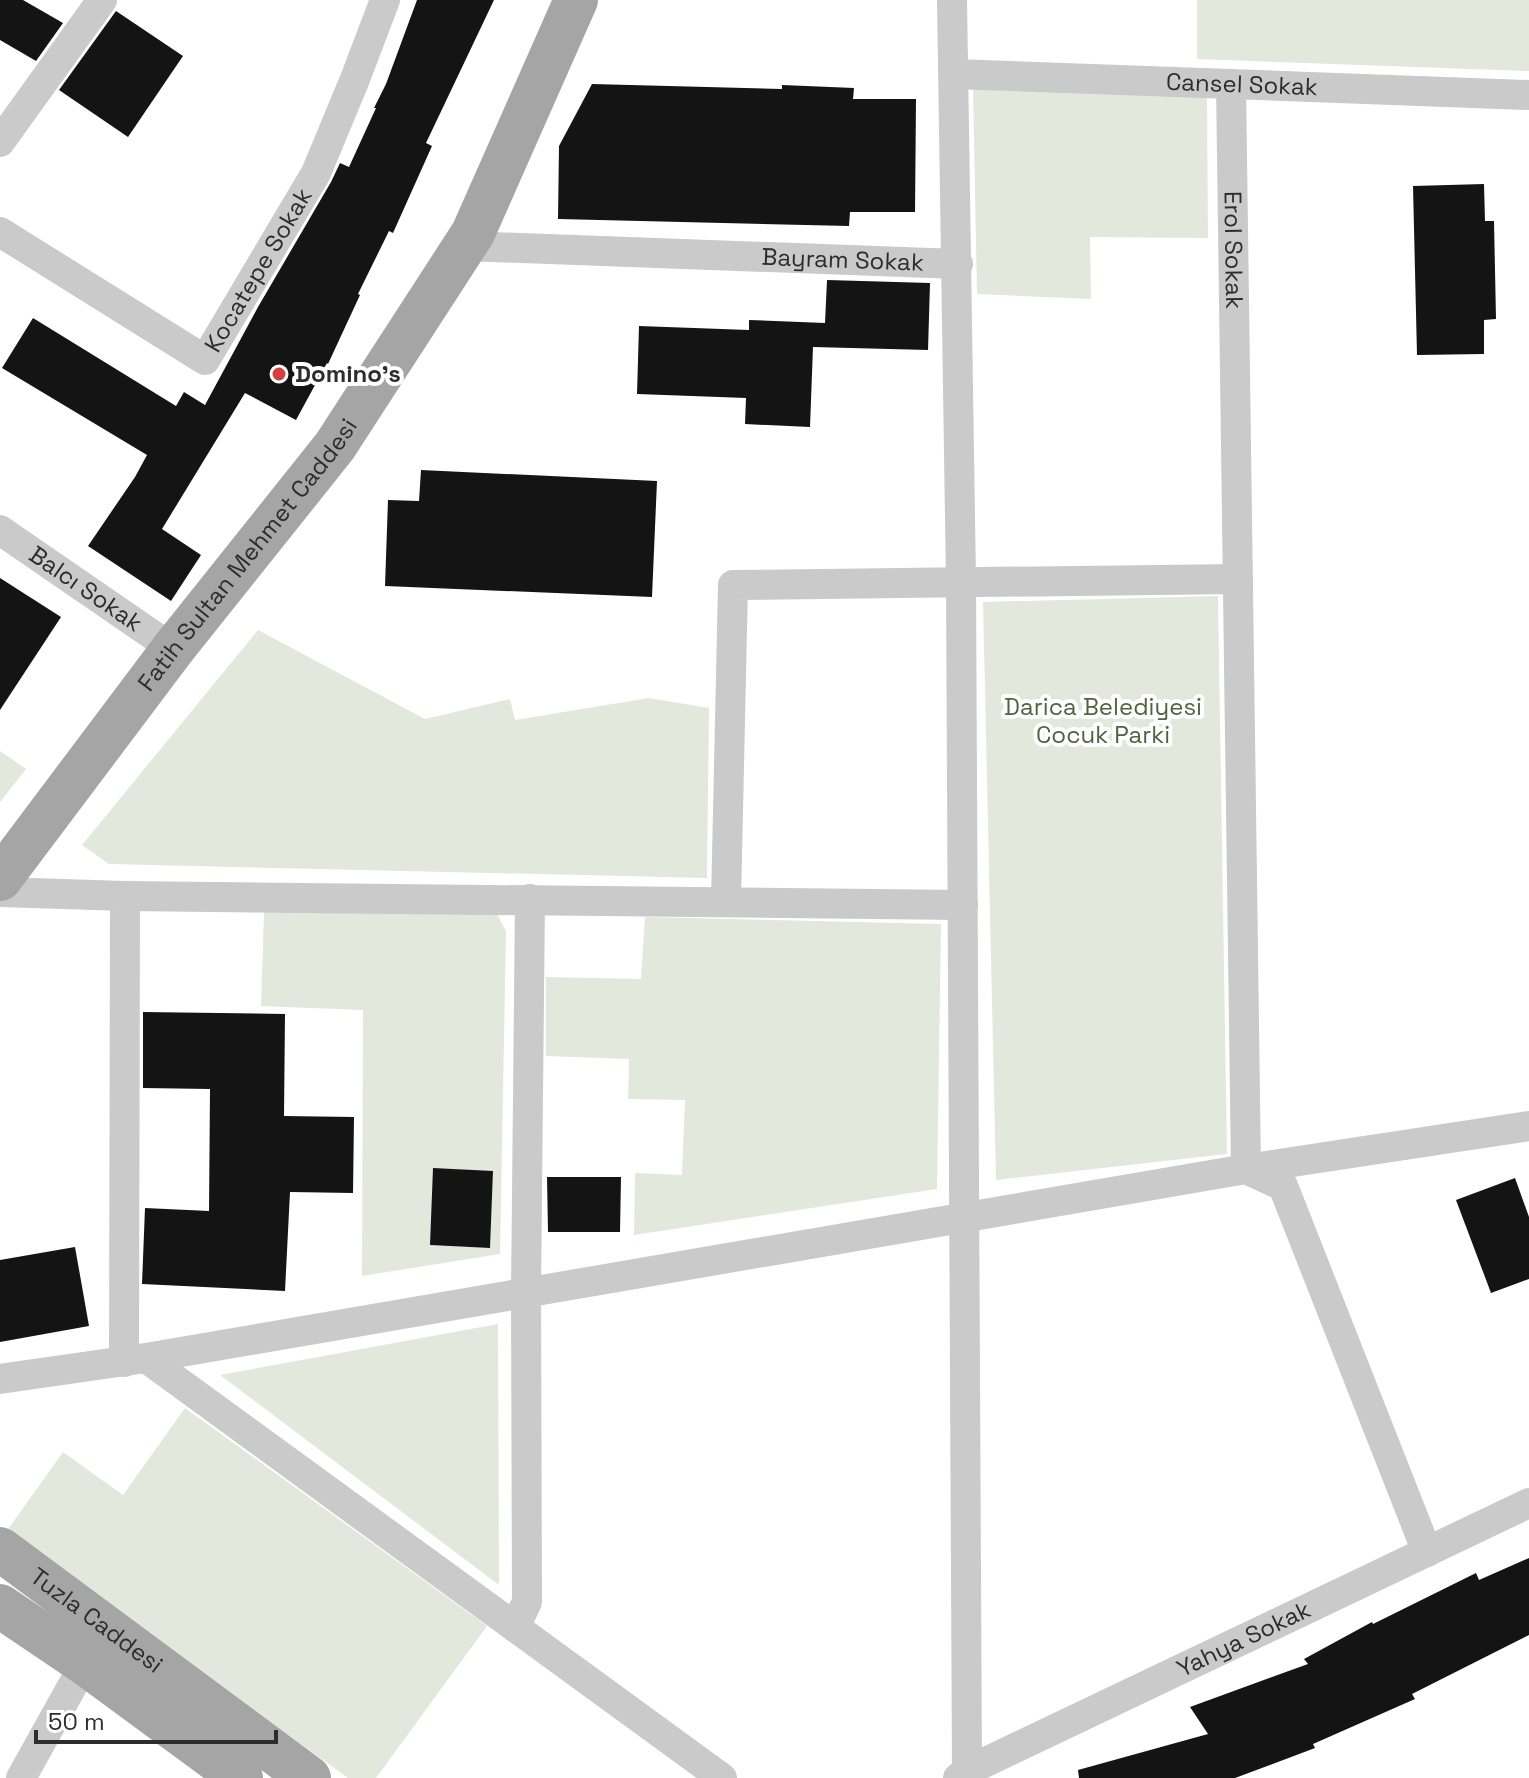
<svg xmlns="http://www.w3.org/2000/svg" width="1529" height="1778" font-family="'Space Grotesk',sans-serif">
  <rect width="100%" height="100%" fill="#fff"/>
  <g fill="#e2e9dc" fill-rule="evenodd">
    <path d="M 1197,0 L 1529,0 L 1529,71 L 1197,59 Z"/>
    <path d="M 973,89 L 1207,94 L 1208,238 L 1090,237 L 1091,299 L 977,294 Z"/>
    <path d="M 1218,596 L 1227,1154 L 996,1180 L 983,602 Z"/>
    <path d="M 258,630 L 425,719 L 510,699 L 515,720 L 649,698 L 709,708 L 707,878 L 109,864 L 82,845 Z"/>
    <path d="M 0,751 L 26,769 L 0,802 Z"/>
    <path d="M 264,912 L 497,914 L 506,931 L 500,1254 L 362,1276 L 363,1010 L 261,1006 ZM 434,1169 L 493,1172 L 490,1248 L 430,1245 Z"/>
    <path d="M 645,917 L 941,924 L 937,1189 L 634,1235 L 635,1173 L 682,1175 L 685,1100 L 628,1099 L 629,1059 L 546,1056 L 546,977 L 641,979 Z"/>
    <path d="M 498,1324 L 499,1585 L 220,1375 Z"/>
    <path d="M 185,1408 L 487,1626 L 376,1778 L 348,1778 L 6,1532 L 63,1452 L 123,1495 Z"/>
  </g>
  <g fill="#141414">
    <path d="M 0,0 L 23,0 L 63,23 L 36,61 L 0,40 Z"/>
    <path d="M 417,0 L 494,0 L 426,143 L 432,146 L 393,233 L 389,231 L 358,294 L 360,295 L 328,364 L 327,363 L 296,420 L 245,393 L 162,529 L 201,555 L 171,601 L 88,546 L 135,477 L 147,455 L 2,368 L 33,318 L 176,406 L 184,392 L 205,405 L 258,307 L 331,182 L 340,163 L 349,167 L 376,108 L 374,108 L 386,84 Z"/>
    <path d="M 116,11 L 183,56 L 128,137 L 59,90 Z"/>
    <path d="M 592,84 L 782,89 L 782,85 L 854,88 L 853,99 L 916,99 L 915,212 L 850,212 L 849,226 L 558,219 L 559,146 Z"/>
    <path d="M 1484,184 L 1485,221 L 1494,221 L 1496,319 L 1484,320 L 1484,354 L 1417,355 L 1413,186 Z"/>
    <path d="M 827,280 L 930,283 L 928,350 L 813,347 L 810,427 L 745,424 L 746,398 L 637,394 L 639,326 L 749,330 L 749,320 L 825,323 Z"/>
    <path d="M 421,470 L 657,481 L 652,597 L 385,586 L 388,500 L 419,501 Z"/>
    <path d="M 0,578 L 61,617 L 0,710 Z"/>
    <path d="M 143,1012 L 285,1014 L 284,1116 L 354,1117 L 353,1193 L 290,1192 L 285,1291 L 142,1284 L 145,1208 L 209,1211 L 210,1089 L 143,1088 Z"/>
    <path d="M 433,1168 L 493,1171 L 490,1248 L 430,1245 Z"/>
    <path d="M 547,1177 L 621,1177 L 620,1232 L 548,1232 Z"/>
    <path d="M 1515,1178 L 1529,1217 L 1529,1279 L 1491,1293 L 1456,1200 Z"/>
    <path d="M 75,1247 L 89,1326 L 0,1342 L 0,1260 Z"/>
    <path d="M 1529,1558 L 1529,1635 L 1412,1694 L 1415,1699 L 1313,1744 L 1315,1748 L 1235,1778 L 1079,1778 L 1078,1770 L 1208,1734 L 1190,1707 L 1308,1664 L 1304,1659 L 1372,1622 L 1373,1624 L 1476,1573 L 1479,1580 Z"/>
  </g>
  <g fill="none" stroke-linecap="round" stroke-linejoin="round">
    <g stroke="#cacaca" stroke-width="30">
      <path d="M 952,0 L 961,582 L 967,1771"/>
      <path id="s1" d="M 954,74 L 1529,95"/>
      <path id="s2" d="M 1231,84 L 1246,1169 L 1283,1186 L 1427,1552"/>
      <path d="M 0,142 L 102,0"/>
      <path id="s3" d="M 0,232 L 205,360 L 316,173 L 355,79 L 385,0"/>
      <path id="s4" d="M 465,246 L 958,264"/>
      <path id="s5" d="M 0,530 L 173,649"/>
      <path d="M 0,892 L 125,896 L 124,1362"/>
      <path d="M 125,896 L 963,905"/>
      <path d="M 726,902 L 733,585 L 1238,579"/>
      <path d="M 146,1358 L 722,1778"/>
      <path d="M 0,1379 L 146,1358 L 1246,1169 L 1529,1126"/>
      <path d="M 515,1627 L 527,1602 L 526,1293 L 530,899"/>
      <path d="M 21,1778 L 94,1647"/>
      <path id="s6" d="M 958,1778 L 967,1771 L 1529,1503"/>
    </g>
    <g stroke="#a5a5a5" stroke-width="44">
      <path id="s7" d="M 0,879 L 173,649 L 335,446 L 473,233 L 576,0"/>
      <path id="s8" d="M 0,1549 L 309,1778"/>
      <path d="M 0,1606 L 86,1664 L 241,1778"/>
    </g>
  </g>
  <circle fill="#d34042" stroke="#fff" stroke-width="3" cx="279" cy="374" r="8"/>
  <g text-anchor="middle" stroke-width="8" stroke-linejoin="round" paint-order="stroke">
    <g font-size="24" fill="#2d2d2d" stroke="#fff">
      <text dy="8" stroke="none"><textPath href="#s1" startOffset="288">Cansel Sokak</textPath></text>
      <text dy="8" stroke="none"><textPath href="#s2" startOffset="166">Erol Sokak</textPath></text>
      <text dy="8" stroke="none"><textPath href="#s4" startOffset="378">Bayram Sokak</textPath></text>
      <text dy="8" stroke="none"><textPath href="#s3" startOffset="346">Kocatepe Sokak</textPath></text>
      <text dy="8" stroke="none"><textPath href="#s7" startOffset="408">Fatih Sultan Mehmet Caddesi</textPath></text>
      <text dy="8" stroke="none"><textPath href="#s5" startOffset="104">Balcı Sokak</textPath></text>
      <text dy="8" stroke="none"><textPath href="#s8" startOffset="120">Tuzla Caddesi</textPath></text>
      <text dy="8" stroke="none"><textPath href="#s6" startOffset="318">Yahya Sokak</textPath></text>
    </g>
    <g font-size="24" font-weight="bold" fill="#2d2d2d" stroke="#fff" text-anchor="start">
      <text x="295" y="382">Domino's</text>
    </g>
    <g font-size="24" fill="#4e643f" stroke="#fff">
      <text x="1103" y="715">Darica Belediyesi<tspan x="1103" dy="28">Cocuk Parki</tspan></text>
    </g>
  </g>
  <path d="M36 1730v12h240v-12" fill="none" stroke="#2d2d2d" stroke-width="4"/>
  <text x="48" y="1730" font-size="24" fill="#2d2d2d" stroke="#ffffff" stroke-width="6" paint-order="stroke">50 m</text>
</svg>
